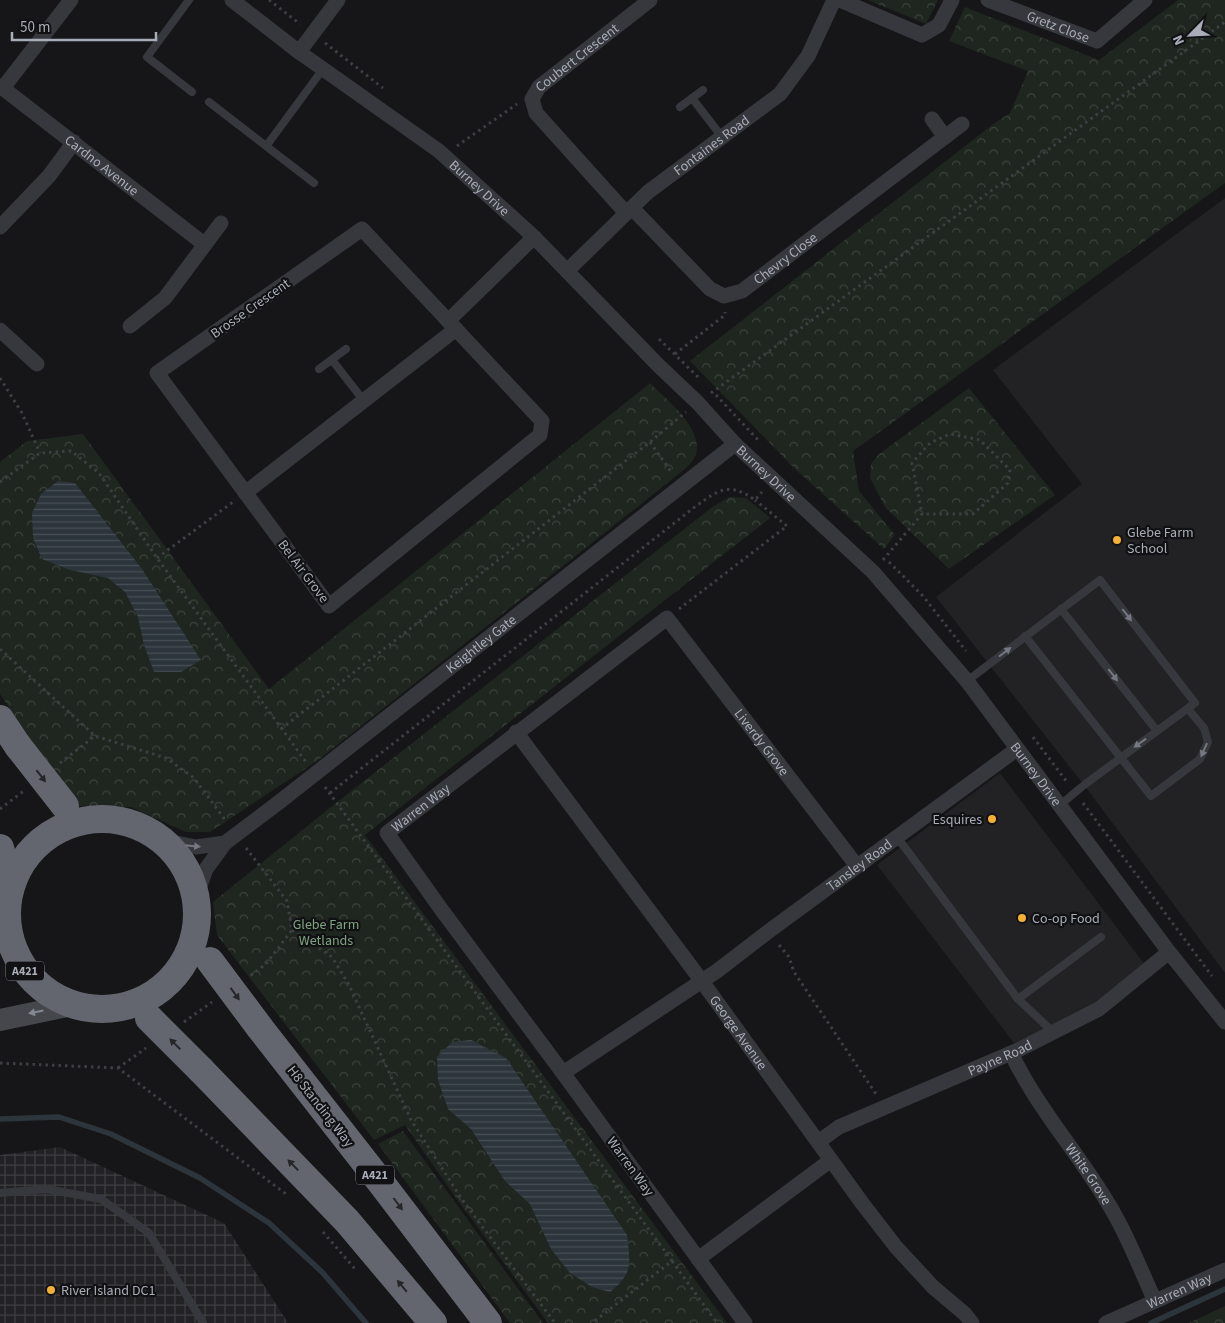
<svg xmlns="http://www.w3.org/2000/svg" width="1225" height="1323" font-family="'Source Sans 3',sans-serif">
  <defs>
    <pattern id="industrial-grid" width="8" height="8" patternUnits="userSpaceOnUse" patternTransform="scale(1.25)"><rect width="8" height="8" fill="#222225"/><path d="M0 4h8M4 0v8" fill="none" stroke="#3f3f43"/></pattern>
    <pattern id="forest-crowns" width="20" height="18" patternUnits="userSpaceOnUse" patternTransform="scale(1.25)"><rect width="20" height="18" fill="#1e261f"/><path d="M2 6a3 3 0 1 1 6 0M12 15a3 3 0 1 1 6 0" fill="none" stroke="#3c433d"/></pattern>
    <pattern id="water-rules" width="6" height="5" patternUnits="userSpaceOnUse" patternTransform="scale(1.25)"><rect width="6" height="5" fill="#2c353c"/><path d="M0 2.5h6" fill="none" stroke="#485056"/></pattern>
  </defs>
  <rect width="100%" height="100%" fill="#161618"/>
  <g fill="#222225">
    <path d="M 1225,198 L 1225,973 L 1084,785 L 936,597 L 1082,484 L 993,370 Z"/>
    <path d="M 1000,773 L 1145,965 L 1094,1006 L 1014,1043 L 877,865 Z"/>
  </g>
  <path fill="url(#industrial-grid)" d="M 60,1147 L 224,1223 L 288,1323 L 0,1323 L 0,1155 Z"/>
  <g fill="url(#forest-crowns)">
    <path d="M 868,0 L 938,0 L 926,24 Z"/>
    <path d="M 1178,0 L 1225,0 L 1225,183 L 853,451 L 859,491 L 895,535 L 884,549 L 795,469 L 690,361 L 992,125 L 1010,113 L 1028,71 L 949,41 L 965,7 L 1099,60 Z"/>
    <path d="M 650,383 C 667,400 706,430 695,457 C 693,461 688,466 685,469 L 317,761 L 210,832 L 186,832 L 131,807 L 76,806 L 0,694 L 0,462 L 27,441 L 83,434 L 269,689 Z"/>
    <path d="M 969,388 L 1055,495 L 949,569 L 885,507 L 870,478 L 871,464 L 878,455 Z"/>
    <path d="M 729,497 L 746,498 L 770,518 L 365,835 L 727,1323 L 548,1323 L 454,1195 L 405,1125 L 374,1140 L 217,935 L 213,902 L 326,811 L 711,508 Z"/>
    <path d="M 403,1131 L 543,1323 L 510,1323 L 378,1144 Z"/>
    <path d="M 1225,1306 L 1225,1323 L 1189,1323 L 1193,1321 Z"/>
  </g>
  <g fill="url(#water-rules)">
    <path d="M 58,481 L 75,483 L 142,569 L 201,660 L 181,672 L 154,672 L 144,645 L 138,617 L 125,592 L 108,578 L 70,570 L 42,559 L 33,538 L 32,513 L 41,494 Z"/>
    <path d="M 471,1040 L 506,1058 L 627,1235 C 630,1263 634,1273 610,1292 L 592,1287 L 570,1273 L 551,1249 L 530,1204 L 505,1181 L 471,1129 L 448,1109 L 438,1080 L 437,1057 L 452,1042 Z"/>
  </g>
  <g fill="none" stroke-linecap="round" stroke-linejoin="round">
    <g stroke="#2c353c" stroke-width="5.5">
      <path d="M 0,1119 L 59,1117 L 111,1134 L 200,1178 L 269,1223 L 322,1272 L 366,1323"/>
      <path d="M 1151,1323 L 1225,1289"/>
    </g>
    <g stroke="#3d3f44" stroke-width="3" stroke-dasharray="2.5 4" stroke-linecap="butt">
      <path d="M 269,0 L 300,24"/>
      <path d="M 325,43 L 383,88"/>
      <path d="M 457,146 L 517,104"/>
      <path d="M 659,339 L 699,378"/>
      <path d="M 675,354 L 725,315 L 725,312"/>
      <path d="M 0,378 L 22,413 L 40,453"/>
      <path d="M 711,393 L 1225,22"/>
      <path d="M 716,395 L 760,442"/>
      <path d="M 650,442 L 672,473"/>
      <path d="M 0,482 L 40,453 L 71,451 L 99,473 L 157,558 L 306,762"/>
      <path d="M 157,558 L 233,502"/>
      <path d="M 883,560 L 922,514 L 912,463 L 930,443 L 950,434 L 980,440 L 1010,470 L 1008,483 L 973,514 L 922,514"/>
      <path d="M 889,562 L 923,596 L 966,651"/>
      <path d="M 679,609 L 787,526 L 755,500"/>
      <path d="M 0,649 L 95,736 L 166,758 L 194,778 L 226,821"/>
      <path d="M 281,729 L 650,442 L 686,412"/>
      <path d="M 1033,737 L 1067,782"/>
      <path d="M 60,763 L 95,736"/>
      <path d="M 325,787 L 672,1261 L 592,1323"/>
      <path d="M 330,793 L 696,506 C 720,489 729,482 755,500 L 762,492"/>
      <path d="M 1083,803 L 1212,976"/>
      <path d="M 0,809 L 25,790"/>
      <path d="M 246,848 L 287,901 L 292,930 L 266,964 L 250,976"/>
      <path d="M 292,930 L 332,957 L 348,983 L 411,1120 L 463,1201 L 555,1323"/>
      <path d="M 779,945 L 789,957 L 794,972 L 876,1094"/>
      <path d="M 184,1022 L 212,1002"/>
      <path d="M 0,1063 L 118,1068 L 286,1194"/>
      <path d="M 118,1068 L 146,1048"/>
      <path d="M 323,1232 L 355,1269"/>
      <path d="M 672,1261 L 717,1323"/>
    </g>
    <g stroke="#37383d" stroke-width="8">
      <path d="M 189,0 L 147,57 L 192,92"/>
      <path d="M 692,98 L 722,137"/>
      <path d="M 209,102 L 314,183"/>
      <path d="M 680,107 L 703,90"/>
      <path d="M 267,145 L 323,69"/>
      <path d="M 332,360 L 364,401"/>
      <path d="M 319,369 L 346,349"/>
      <path d="M 1061,609 L 1157,731"/>
      <path d="M 1025,636 L 1151,796 L 1200,759 L 1208,742 L 1204,728 L 1188,709"/>
      <path d="M 967,681 L 1100,580 L 1195,703 L 1084,785 L 1060,805"/>
      <path d="M 897,837 L 1018,999 L 1053,1032"/>
      <path d="M 1018,999 L 1101,937"/>
      <path d="M 0,1193 L 46,1189 L 101,1199 L 149,1233 L 203,1323"/>
    </g>
    <g stroke="#37383d" stroke-width="15">
      <path id="s1" d="M 232,0 L 299,52 L 439,151 L 534,237 L 658,365 L 698,403 L 735,444 L 873,572 L 967,681 L 1169,952 L 1225,1022"/>
      <path d="M 840,0 L 922,35 L 939,25 L 952,0"/>
      <path id="s2" d="M 988,0 L 1097,41 L 1145,0"/>
      <path d="M 299,52 L 338,0"/>
      <path id="s3" d="M 0,86 L 204,244"/>
      <path d="M 3,88 L 71,0"/>
      <path d="M 932,119 L 945,137"/>
      <path id="s4" d="M 632,208 L 710,289 L 724,296 L 742,291 L 962,124"/>
      <path id="s5" d="M 626,213 L 536,113 L 532,99 L 539,87 L 650,0"/>
      <path d="M 0,227 L 49,176 L 74,142"/>
      <path d="M 362,229 L 542,421 L 540,435 L 329,606 L 157,373 Z"/>
      <path id="s6" d="M 567,271 L 648,192 L 780,94 L 808,56 L 834,0"/>
      <path d="M 448,321 L 534,237"/>
      <path d="M 130,326 L 165,298 L 221,223"/>
      <path d="M 0,330 L 37,364"/>
      <path d="M 245,493 L 456,329"/>
      <path id="s7" d="M 516,732 L 701,980 L 862,1203 L 896,1247 L 933,1287 L 965,1314 L 972,1323"/>
      <path id="s8" d="M 278,803 L 735,444"/>
      <path d="M 161,840 L 196,847 L 225,843"/>
      <path d="M 196,897 L 206,869 L 225,843"/>
      <path id="s9" d="M 1011,1053 C 1039,1112 1085,1160 1116,1217 C 1131,1244 1142,1273 1155,1301"/>
      <path id="s10" d="M 563,1073 L 717,971 L 769,931 L 1017,749"/>
      <path id="s11" d="M 818,1142 L 839,1127 L 1016,1051 L 1099,1009 L 1169,952"/>
      <path d="M 698,1259 L 831,1160"/>
      <path id="s12" d="M 745,1323 L 563,1073 L 441,909 L 387,833 L 667,618 L 857,866"/>
      <path id="s13" d="M 1106,1323 L 1225,1270"/>
    </g>
    <g stroke="#45474d" stroke-width="22">
      <path d="M 0,926 L 6,915"/>
      <path d="M 0,1020 L 72,1005"/>
    </g>
    <g stroke="#63666e" stroke-width="28">
      <path d="M 0,719 L 18,746"/>
      <circle cx="102" cy="914" r="95"/>
      <path d="M 0,848 L 10,885"/>
      <path d="M 260,1028 L 382,1184 L 488,1323"/>
      <path d="M 201,1070 L 347,1221 L 433,1323"/>
    </g>
    <path stroke="#37383d" stroke-width="15" d="M 225,843 L 278,803"/>
    <g stroke="#63666e" stroke-width="28">
      <path d="M 18,746 L 65,806"/>
      <path d="M 210,961 L 260,1028"/>
      <path d="M 149,1018 L 201,1070"/>
    </g>
  </g>
  <defs><path id="oneway-solid" d="M-6-.8H1V-3.2L6.5 0L1 3.2V.8H-6Z" transform="scale(1.25)"/></defs>
  <g fill="#757881">
    <use href="#oneway-solid" transform="translate(1127 615) rotate(52)"/>
    <use href="#oneway-solid" transform="translate(1005 652) rotate(-37)"/>
    <use href="#oneway-solid" transform="translate(1113 675) rotate(52)"/>
    <use href="#oneway-solid" transform="translate(1140 743) rotate(144)"/>
    <use href="#oneway-solid" transform="translate(1204 750) rotate(114)"/>
    <use href="#oneway-solid" transform="translate(193 846) rotate(6)"/>
  </g>
  <g fill="#26262a">
    <use href="#oneway-solid" transform="translate(41 776) rotate(52)"/>
    <use href="#oneway-solid" transform="translate(235 994) rotate(54)"/>
    <use href="#oneway-solid" transform="translate(175 1044) rotate(-135)"/>
    <use href="#oneway-solid" transform="translate(293 1165) rotate(-134)"/>
    <use href="#oneway-solid" transform="translate(398 1204) rotate(53)"/>
    <use href="#oneway-solid" transform="translate(402 1286) rotate(-130)"/>
  </g>
  <use fill="#858993" href="#oneway-solid" transform="translate(36 1012) rotate(169)"/>
  <g fill="#f2b134" stroke="#111113" stroke-width="2">
    <circle cx="1117" cy="540" r="5"/>
    <circle cx="992" cy="819" r="5"/>
    <circle cx="1022" cy="918" r="5"/>
    <circle cx="51" cy="1290" r="5"/>
  </g>
  <g text-anchor="middle" stroke-width="4.5" stroke-linejoin="round" paint-order="stroke">
    <g fill="#111113" stroke="#7b7e86" stroke-width="1">
      <rect x="6" y="961.5" width="38" height="19" rx="4"/>
      <rect x="356" y="1165.5" width="38" height="19" rx="4"/>
    </g>
    <g font-size="12" font-weight="bold" fill="#a8adb8">
      <text x="25" y="975">A421</text>
      <text x="375" y="1179">A421</text>
    </g>
    <g font-size="14" fill="#a8adb8" stroke="#111113">
      <text dy="5" stroke="none"><textPath href="#s2" startOffset="75">Gretz Close</textPath></text>
      <text dy="5" stroke="none"><textPath href="#s5" startOffset="211">Coubert Crescent</textPath></text>
      <text dy="5" stroke="none"><textPath href="#s6" startOffset="192">Fontaines Road</textPath></text>
      <text dy="5" stroke="none"><textPath href="#s3" startOffset="129">Cardno Avenue</textPath></text>
      <text dy="5" stroke="none"><textPath href="#s1" startOffset="311">Burney Drive</textPath></text>
      <text dy="5" stroke="none"><textPath href="#s4" startOffset="201">Chevry Close</textPath></text>
      <text transform="translate(250 308) rotate(-35)" y="5">Brosse Crescent</text>
      <text dy="5" stroke="none"><textPath href="#s1" startOffset="716">Burney Drive</textPath></text>
      <text transform="translate(304 571) rotate(53)" y="5">Bel Air Grove</text>
      <text dy="5" stroke="none"><textPath href="#s8" startOffset="258">Keightley Gate</textPath></text>
      <text dy="5" stroke="none"><textPath href="#s12" startOffset="1116">Liverdy Grove</textPath></text>
      <text dy="5" stroke="none"><textPath href="#s1" startOffset="1121">Burney Drive</textPath></text>
      <text dy="5" stroke="none"><textPath href="#s12" startOffset="649">Warren Way</textPath></text>
      <text dy="5" stroke="none"><textPath href="#s10" startOffset="362">Tansley Road</textPath></text>
      <text dy="5" stroke="none"><textPath href="#s7" startOffset="374">George Avenue</textPath></text>
      <text dy="5" stroke="none"><textPath href="#s11" startOffset="201">Payne Road</textPath></text>
      <text transform="translate(321 1106) rotate(52)" y="5">H8 Standing Way</text>
      <text transform="translate(631 1166) rotate(54)" y="5">Warren Way</text>
      <text dy="5" stroke="none"><textPath href="#s9" startOffset="144">White Grove</textPath></text>
      <text dy="5" stroke="none"><textPath href="#s13" startOffset="80">Warren Way</textPath></text>
    </g>
    <g font-size="14" fill="#a8adb8" stroke="#111113" text-anchor="start">
      <text x="1127" y="537">Glebe Farm<tspan x="1127" dy="16">School</tspan></text>
      <text x="982" y="824" text-anchor="end">Esquires</text>
      <text x="1032" y="923">Co-op Food</text>
      <text x="61" y="1295">River Island DC1</text>
    </g>
    <g font-size="14" fill="#7fa381" stroke="#111113">
      <text x="326" y="929">Glebe Farm<tspan x="326" dy="16">Wetlands</tspan></text>
    </g>
  </g>
  <g transform="translate(1190 35) rotate(246)" stroke="#111113" stroke-width="4" paint-order="stroke">
  <path d="M0-4L9 19L0 12L-9 19Z" fill="#a8adb8"/>
  <text y="-8" font-size="14" font-weight="bold" text-anchor="middle" fill="#a8adb8">N</text>
  </g>
  <path d="M12 32v8h144v-8" fill="none" stroke="#a8adb8" stroke-width="2.5"/>
  <text x="20" y="32" font-size="15" fill="#a8adb8" stroke="#111113" stroke-width="4" paint-order="stroke">50 m</text>
</svg>
